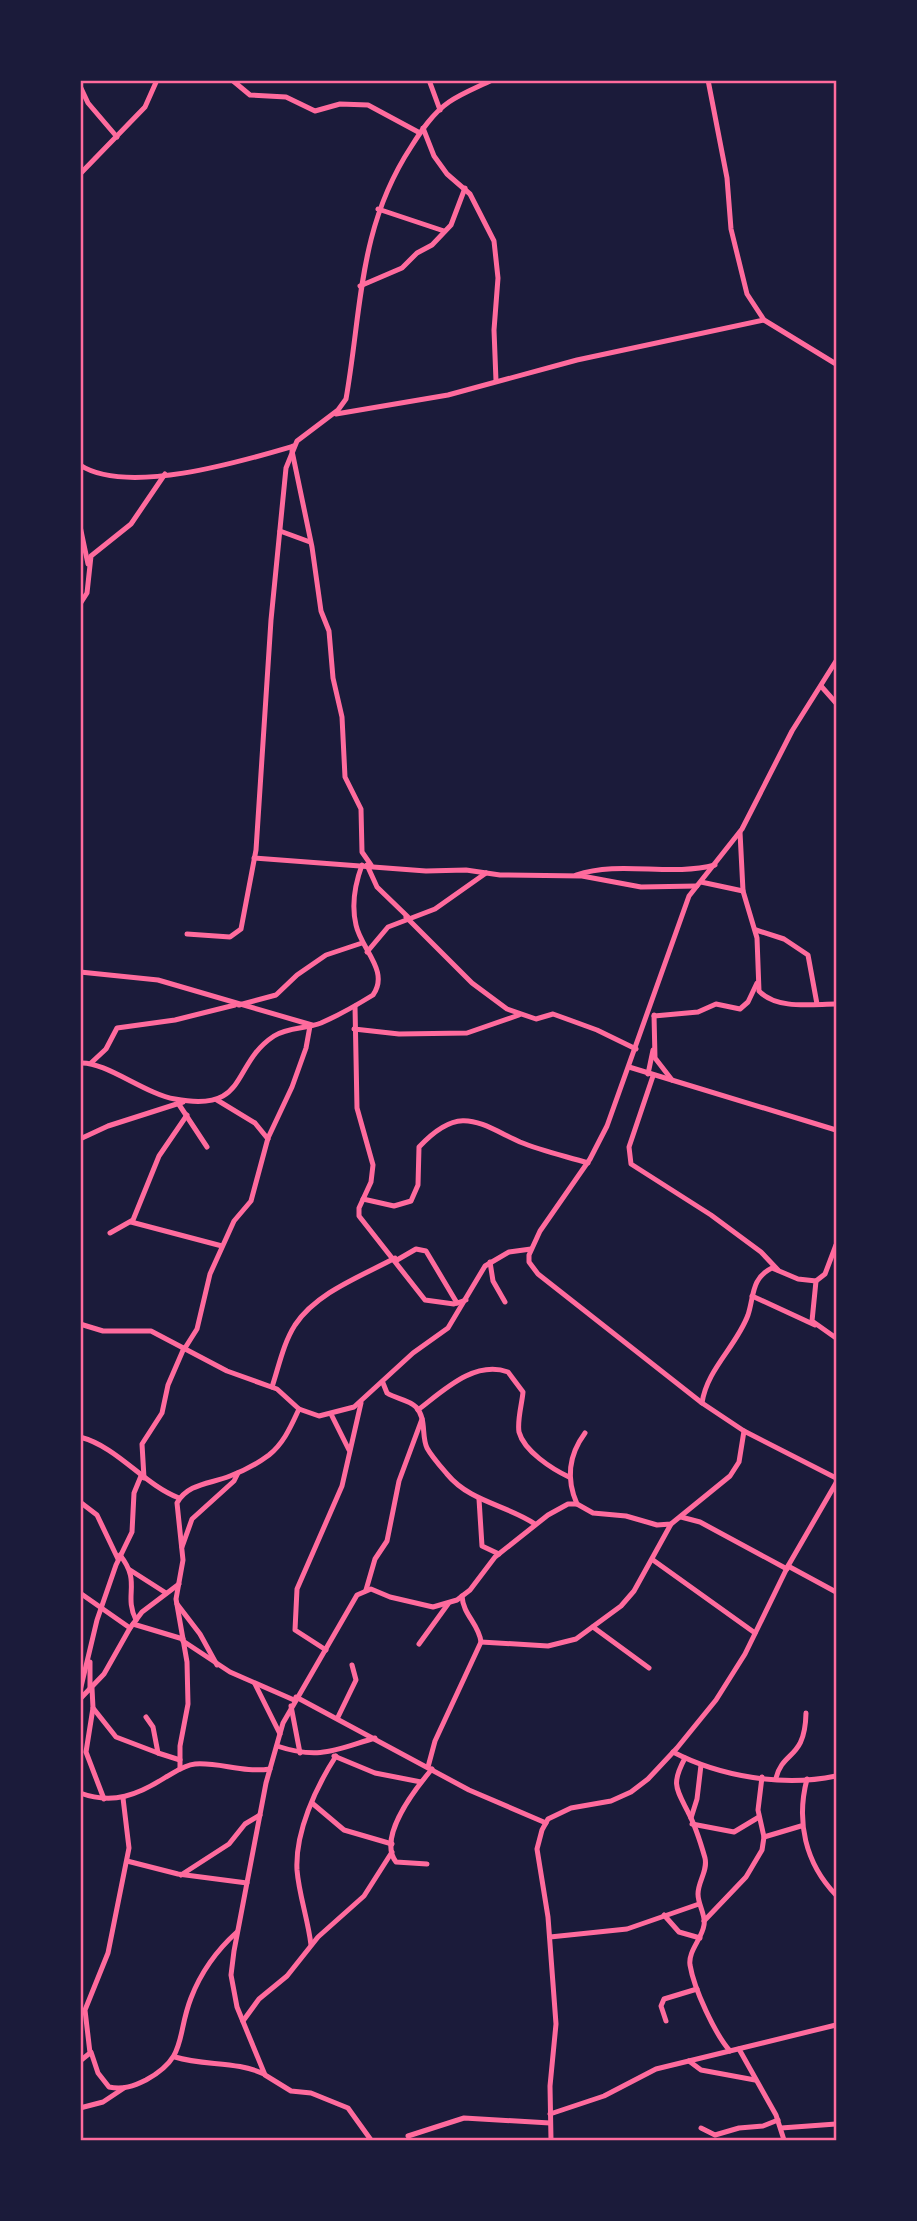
<svg xmlns="http://www.w3.org/2000/svg" width="917" height="2221" font-family="'Source Sans 3',sans-serif">
  <rect width="100%" height="100%" fill="#1b1b3a"/>
  <g fill="none" stroke-linecap="round" stroke-linejoin="round">
    <g stroke="#ff6b9d" stroke-width="5">
      <path d="M 232,80 L 250,95 L 286,97 L 315,111 L 340,104 L 368,105 L 420,133"/>
      <path d="M 429,80 L 440,110"/>
      <path d="M 708,80 L 727,178 L 731,229 L 747,294 L 764,320 L 836,364"/>
      <path d="M 80,86 L 88,103 L 117,137"/>
      <path d="M 423,128 L 434,156 L 447,174 L 470,194 L 494,241 L 498,278 L 494,330 L 496,381"/>
      <path d="M 80,174 L 145,107 L 157,80"/>
      <path d="M 378,209 L 444,231"/>
      <path d="M 360,286 L 402,268 L 417,253 L 432,245 L 451,225 L 465,188"/>
      <path d="M 336,414 L 448,395 L 577,360 L 764,320"/>
      <path d="M 292,451 L 312,547 L 321,611 L 329,631 L 333,678 L 342,717 L 345,777 L 361,809 L 362,852 L 371,865"/>
      <path d="M 80,465 C 127,496 243,461 294,446"/>
      <path d="M 80,505 L 80,516"/>
      <path d="M 80,526 L 88,564"/>
      <path d="M 280,531 L 310,542"/>
      <path d="M 80,604 L 87,593 L 91,556 L 131,524 L 165,474"/>
      <path d="M 836,661 L 792,731 L 742,829 L 689,896 L 607,1126 L 590,1159 L 540,1231 L 529,1255 L 529,1262 L 538,1274 L 702,1403 L 744,1431 L 836,1478"/>
      <path d="M 821,686 L 836,703"/>
      <path d="M 740,832 L 743,891 L 757,938 L 759,991 C 777,1010 813,1004 836,1004"/>
      <path d="M 254,858 L 426,871 L 466,870 L 500,875 L 582,876 L 641,887 L 697,886"/>
      <path d="M 367,865 L 377,887 L 408,917"/>
      <path d="M 576,875 C 621,860 669,877 715,865"/>
      <path d="M 701,882 L 743,891"/>
      <path d="M 406,917 L 472,983 L 507,1009 L 536,1019 L 553,1014 L 597,1030 L 636,1049"/>
      <path d="M 756,930 L 784,939 L 808,955 L 817,1004"/>
      <path d="M 187,934 L 230,937 L 241,929 L 256,850 L 271,620 L 286,468 L 297,441 L 338,410 L 346,399 C 362,308 358,228 411,147 C 421,131 433,113 449,102 C 462,93 478,87 492,80"/>
      <path d="M 367,952 L 388,927 L 435,909 L 486,873"/>
      <path d="M 80,972 L 158,980 L 312,1025"/>
      <path d="M 239,1005 L 276,995 L 297,975 L 326,955 L 362,943"/>
      <path d="M 355,1006 L 357,1108 L 373,1165 L 371,1182 L 359,1208 L 359,1216 L 425,1300 L 454,1304 L 466,1300"/>
      <path d="M 654,1015 L 655,1058 L 672,1080"/>
      <path d="M 654,1016 L 698,1012 L 716,1004 L 740,1009 L 748,1002 L 757,983"/>
      <path d="M 354,1029 L 399,1034 L 467,1033 L 519,1015"/>
      <path d="M 80,1063 C 105,1061 145,1094 175,1099 C 250,1113 230,1065 274,1036 C 288,1027 306,1029 321,1023 C 339,1015 357,1005 373,995 C 390,971 361,949 356,925 C 351,904 355,884 362,865"/>
      <path d="M 91,1063 L 106,1049 L 117,1028 L 175,1020 L 235,1005"/>
      <path d="M 629,1067 L 836,1130"/>
      <path d="M 648,1074 L 653,1050"/>
      <path d="M 653,1076 L 629,1147 L 631,1164 L 711,1215 L 761,1252 L 778,1270"/>
      <path d="M 217,1100 L 255,1123 L 268,1139"/>
      <path d="M 178,1103 L 207,1147"/>
      <path d="M 80,1139 L 108,1126 L 183,1102"/>
      <path d="M 363,1199 L 394,1206 L 411,1201 L 418,1185 L 419,1147 C 459,1104 477,1122 520,1142 C 542,1151 565,1156 588,1163"/>
      <path d="M 131,1222 L 222,1246"/>
      <path d="M 110,1233 L 133,1220 L 159,1156 L 187,1115"/>
      <path d="M 397,1260 L 416,1249 L 426,1251 L 457,1303"/>
      <path d="M 490,1262 L 493,1281 L 505,1302"/>
      <path d="M 816,1281 L 812,1321 L 836,1338"/>
      <path d="M 752,1296 L 815,1325"/>
      <path d="M 80,1324 L 103,1331 L 151,1331 L 227,1371 L 277,1389 L 299,1409 L 319,1416 L 354,1407 L 413,1353 L 448,1328 L 485,1266 L 509,1252 L 531,1249"/>
      <path d="M 185,1348 L 197,1329 L 210,1274 L 234,1221 L 251,1201 L 268,1138 L 292,1087 L 306,1048 L 310,1026"/>
      <path d="M 383,1383 L 387,1393 C 396,1399 408,1399 416,1407 C 427,1419 421,1435 427,1448 C 432,1457 441,1467 447,1474 C 470,1502 507,1505 535,1524"/>
      <path d="M 272,1387 C 279,1366 283,1344 295,1325 C 317,1292 362,1276 395,1258"/>
      <path d="M 702,1403 C 707,1369 736,1347 748,1315 C 754,1297 751,1278 772,1268 L 798,1279 L 816,1281 L 825,1274 L 836,1245"/>
      <path d="M 418,1410 C 443,1391 474,1360 508,1372 L 523,1392 C 522,1404 517,1420 519,1432 C 524,1451 552,1469 569,1477"/>
      <path d="M 331,1414 L 349,1450"/>
      <path d="M 80,1437 C 118,1447 143,1484 179,1498"/>
      <path d="M 144,1478 L 142,1444 L 162,1413 L 168,1385 L 184,1348"/>
      <path d="M 479,1499 L 482,1546 L 499,1554"/>
      <path d="M 80,1502 L 97,1515 L 118,1559"/>
      <path d="M 577,1504 C 566,1479 568,1456 585,1433"/>
      <path d="M 681,1517 L 700,1522 L 787,1569"/>
      <path d="M 182,1547 L 192,1519 L 234,1481 L 238,1473"/>
      <path d="M 120,1555 C 142,1583 123,1594 136,1620"/>
      <path d="M 653,1560 L 755,1633"/>
      <path d="M 788,1566 L 836,1592"/>
      <path d="M 130,1570 L 166,1593"/>
      <path d="M 366,1590 L 375,1559 L 387,1541 L 399,1481 L 422,1419"/>
      <path d="M 80,1593 L 130,1628"/>
      <path d="M 177,1604 L 200,1634 L 217,1665"/>
      <path d="M 133,1624 L 183,1639"/>
      <path d="M 593,1627 L 649,1668"/>
      <path d="M 183,1641 L 230,1672 L 294,1700"/>
      <path d="M 481,1642 L 548,1646 L 576,1639 L 621,1606 L 634,1591 L 671,1524"/>
      <path d="M 419,1644 L 448,1604"/>
      <path d="M 326,1650 L 295,1630 L 297,1589 L 342,1486 L 361,1403"/>
      <path d="M 90,1662 L 90,1690"/>
      <path d="M 255,1684 L 280,1734"/>
      <path d="M 92,1688 L 93,1708 L 86,1752 L 104,1799"/>
      <path d="M 80,1691 L 97,1620 L 116,1565 L 132,1532 L 134,1493 L 141,1476"/>
      <path d="M 296,1697 L 469,1790 L 546,1823"/>
      <path d="M 80,1699 L 104,1674 L 130,1628 L 142,1612 L 179,1584"/>
      <path d="M 291,1706 L 300,1753"/>
      <path d="M 93,1708 L 116,1737 L 158,1753"/>
      <path d="M 146,1717 L 153,1727 L 158,1753 L 180,1760"/>
      <path d="M 338,1717 L 356,1680 L 352,1665"/>
      <path d="M 277,1746 C 319,1760 335,1750 375,1738"/>
      <path d="M 673,1752 C 721,1777 784,1787 836,1776"/>
      <path d="M 334,1756 L 375,1773 L 421,1782"/>
      <path d="M 685,1758 C 671,1784 676,1788 688,1812 C 695,1825 701,1844 705,1858 C 708,1871 698,1881 698,1894 C 698,1905 706,1915 704,1925 C 702,1939 688,1951 690,1965 C 694,1989 715,2034 730,2051"/>
      <path d="M 428,1767 L 435,1741 L 481,1642 C 479,1624 463,1615 462,1596"/>
      <path d="M 180,1769 L 180,1746 L 188,1704 L 187,1662 L 176,1599 L 183,1560 L 177,1503 C 188,1483 211,1484 230,1476 C 243,1471 257,1464 269,1455 C 284,1443 291,1426 299,1409"/>
      <path d="M 776,1778 C 783,1750 805,1760 806,1713"/>
      <path d="M 807,1779 C 796,1821 805,1863 836,1895"/>
      <path d="M 80,1793 C 113,1805 138,1795 166,1777 C 175,1772 184,1765 195,1764 C 219,1762 243,1773 270,1769"/>
      <path d="M 312,1803 L 344,1830 L 392,1844"/>
      <path d="M 691,1818 L 697,1799 L 701,1765"/>
      <path d="M 692,1824 L 734,1832 L 759,1817"/>
      <path d="M 764,1837 L 801,1826"/>
      <path d="M 127,1861 L 178,1874 L 247,1883"/>
      <path d="M 427,1864 L 396,1862 C 377,1837 416,1788 432,1769"/>
      <path d="M 181,1875 L 229,1844 L 245,1824 L 260,1815"/>
      <path d="M 664,1915 L 679,1932 L 700,1938"/>
      <path d="M 704,1921 L 746,1877 L 762,1850 L 764,1837 L 758,1810 L 762,1777"/>
      <path d="M 550,1937 L 627,1929 L 699,1904"/>
      <path d="M 311,1945 C 308,1919 299,1895 297,1870 C 295,1832 316,1787 336,1756"/>
      <path d="M 243,2021 L 259,1999 L 287,1976 L 318,1937 L 364,1896 L 392,1852"/>
      <path d="M 666,2021 L 661,2006 L 664,1999 L 697,1989"/>
      <path d="M 739,2049 L 776,2115 L 784,2140"/>
      <path d="M 91,2052 L 98,2073 L 109,2087 C 123,2090 134,2086 146,2080 C 188,2057 176,2036 191,1998 C 201,1972 217,1950 237,1932"/>
      <path d="M 175,2057 C 204,2066 237,2061 264,2074"/>
      <path d="M 80,2061 L 90,2053 L 85,2010 L 108,1953 L 129,1848 L 123,1798"/>
      <path d="M 689,2061 L 701,2070 L 755,2080"/>
      <path d="M 80,2108 L 103,2102 L 124,2088"/>
      <path d="M 550,2114 L 604,2096 L 656,2069 L 836,2025"/>
      <path d="M 701,2128 L 715,2135 L 739,2128 L 763,2126 L 778,2120"/>
      <path d="M 781,2128 L 836,2124"/>
      <path d="M 408,2136 L 464,2118 L 550,2123"/>
      <path d="M 371,2140 L 348,2108 L 311,2093 L 291,2091 L 265,2075 L 237,2007 L 231,1975 L 234,1951 L 266,1783 L 283,1723 L 357,1595 L 371,1589 L 390,1597 L 433,1607 L 457,1600 L 470,1590 L 495,1557 L 548,1515 L 568,1504 L 577,1504 L 593,1513 L 626,1516 L 657,1525 L 671,1524 L 730,1476 L 739,1462 L 744,1431"/>
      <path d="M 551,2140 L 550,2086 L 556,2024 L 548,1917 L 537,1849 L 542,1830 L 548,1819 L 571,1808 L 611,1801 L 631,1792 L 648,1779 L 677,1748 L 716,1700 L 745,1654 L 788,1566 L 836,1483"/>
    </g>
  </g>
  <rect width="917" height="2221" fill="none" stroke="#1b1b3a" stroke-width="164"/>
  <rect x="82" y="82" width="753" height="2057" fill="none" stroke="#ff6b9d" stroke-width="2.5"/>
</svg>
